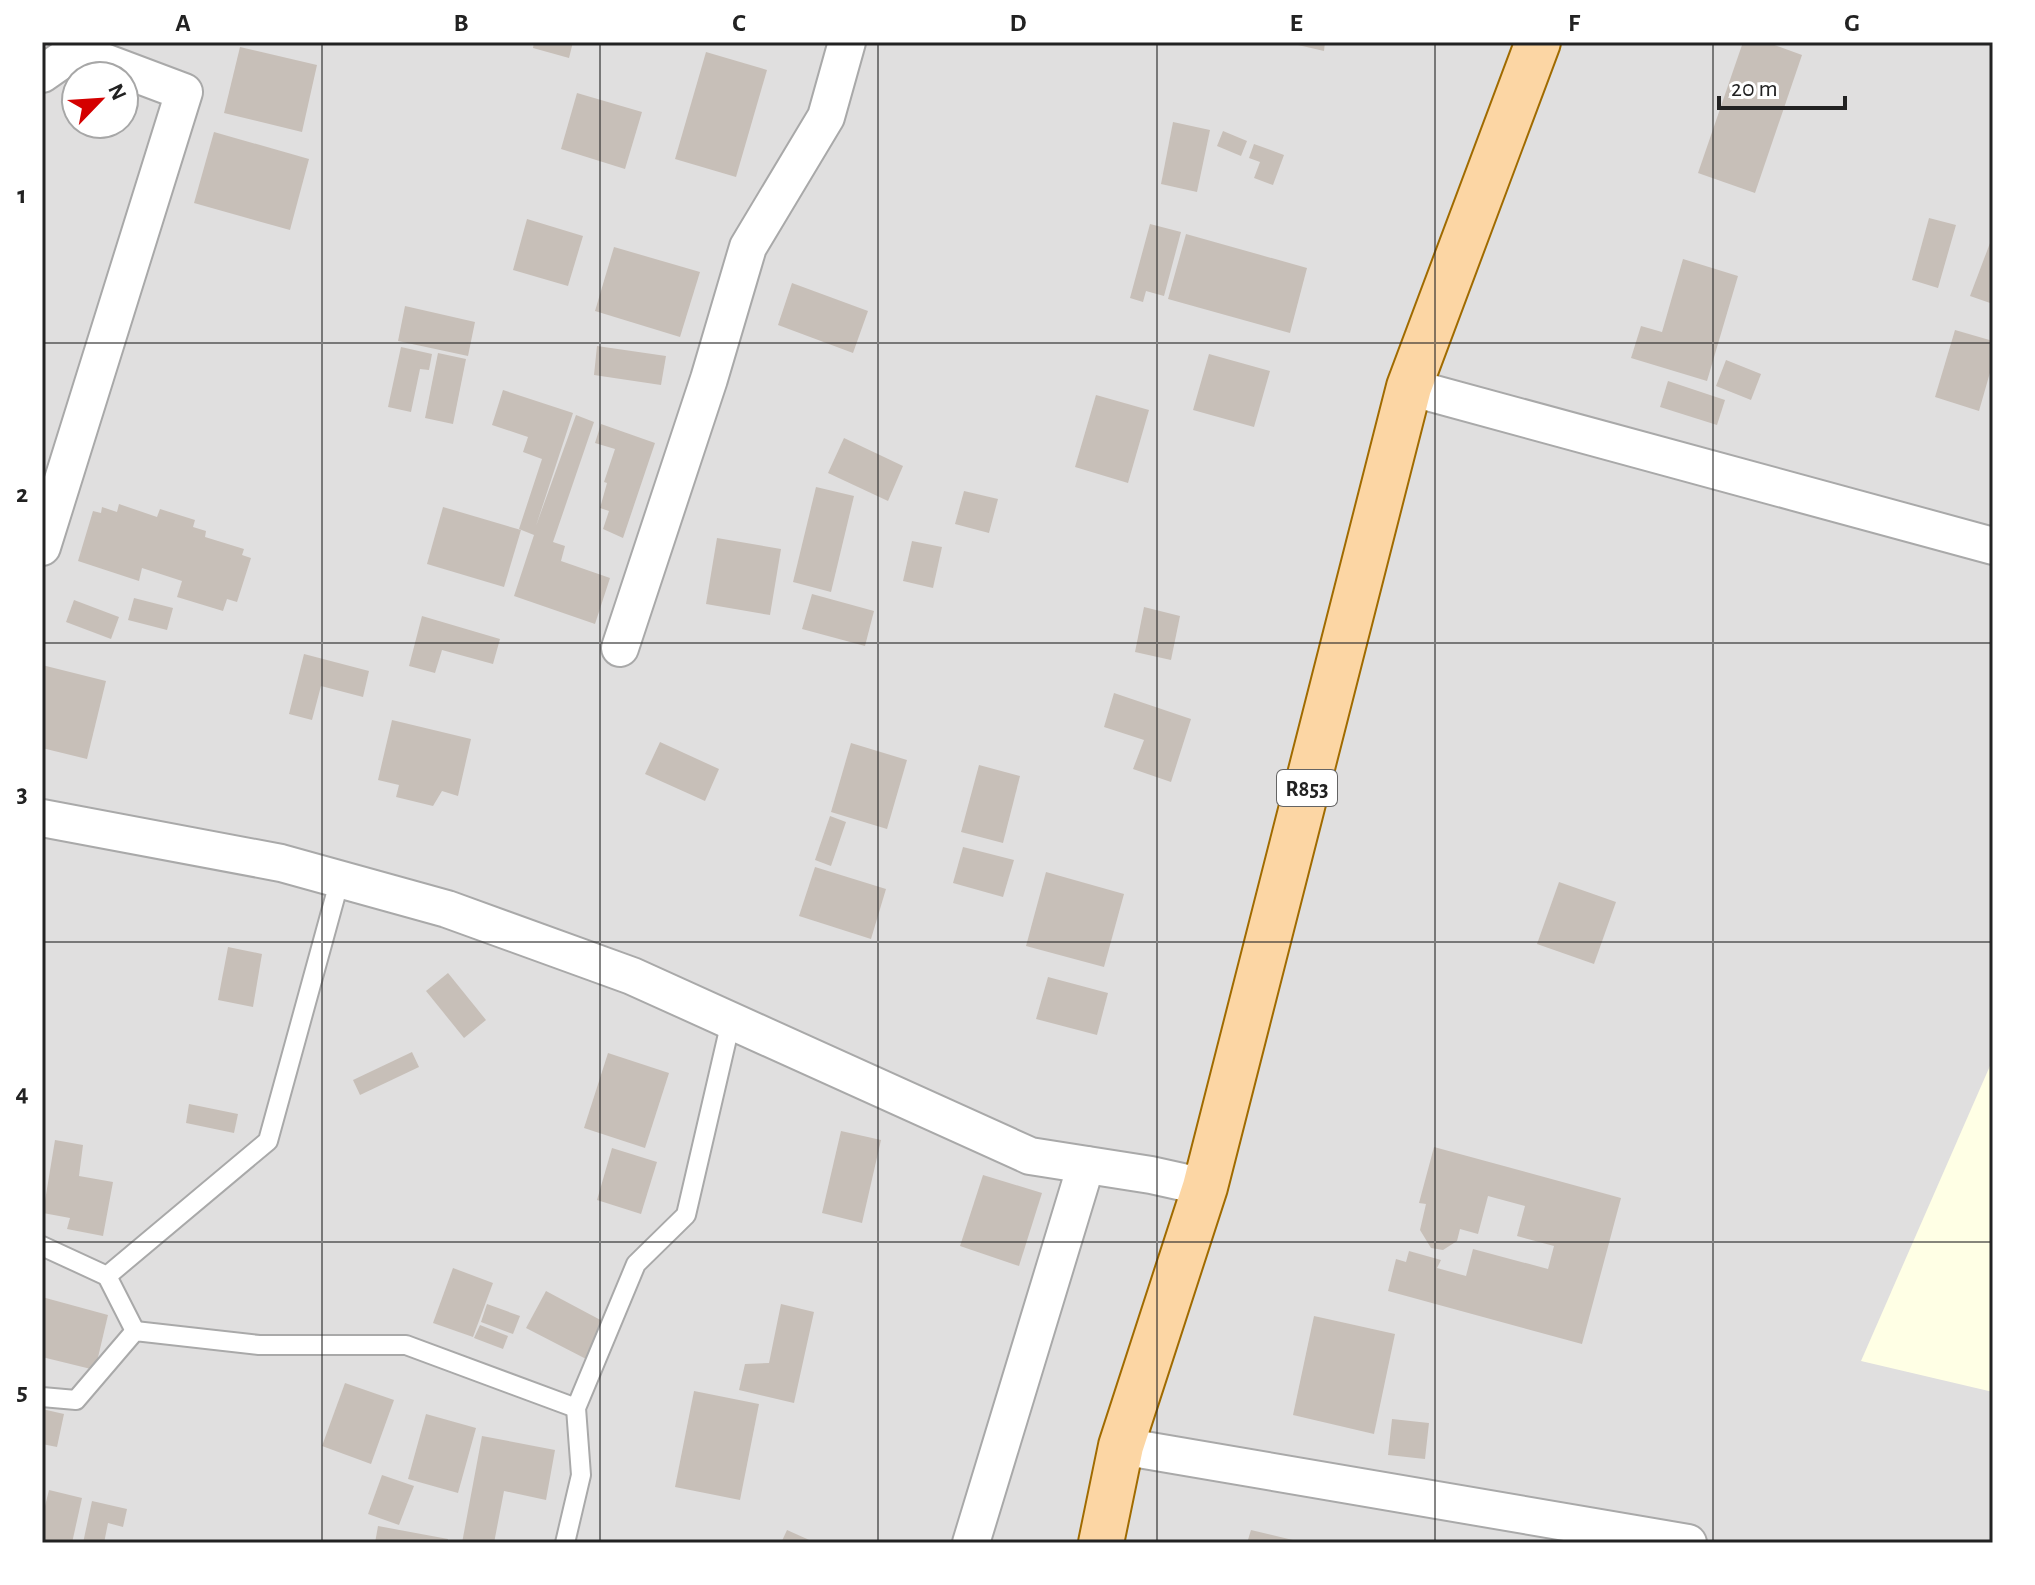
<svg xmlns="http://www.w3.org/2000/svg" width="2035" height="1585" font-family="'Alegreya Sans',sans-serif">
  <rect width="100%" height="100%" fill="#f2efe9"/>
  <path fill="#e0dfdf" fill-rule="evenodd" d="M 42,42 L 1993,42 L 1993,1543 L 42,1543 ZM 76,76 L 124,76 L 124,124 L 76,124 Z"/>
  <path fill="#ffffe5" d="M 1993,1059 L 1993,1392 L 1861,1361 Z"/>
  <g fill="#c7bfb8">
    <path d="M 534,42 L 573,42 L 569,58 L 533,48 Z"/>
    <path d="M 1285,42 L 1325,42 L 1324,51 Z"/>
    <path d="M 1743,42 L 1766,42 L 1802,55 L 1755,193 L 1698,173 Z"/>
    <path d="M 240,47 L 317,65 L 302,132 L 224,113 Z"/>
    <path d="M 706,52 L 767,70 L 736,177 L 675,159 Z"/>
    <path d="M 577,93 L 642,112 L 625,169 L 561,149 Z"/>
    <path d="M 1173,122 L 1210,130 L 1197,192 L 1161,184 Z"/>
    <path d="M 1223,131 L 1247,141 L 1241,156 L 1217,146 Z"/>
    <path d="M 214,132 L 309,159 L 290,230 L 194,203 Z"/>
    <path d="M 1254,144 L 1284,155 L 1273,185 L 1254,178 L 1260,162 L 1249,158 Z"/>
    <path d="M 1929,218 L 1956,225 L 1938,288 L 1912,280 Z"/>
    <path d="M 527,219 L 583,236 L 568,286 L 513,270 Z"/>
    <path d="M 1150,224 L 1181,232 L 1164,296 L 1146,291 L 1143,302 L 1130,298 Z"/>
    <path d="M 1186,234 L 1307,268 L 1290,333 L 1168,299 Z"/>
    <path d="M 1990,243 L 1993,244 L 1993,304 L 1970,296 Z"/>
    <path d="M 614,247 L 700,272 L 680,337 L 595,311 Z"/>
    <path d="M 1683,259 L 1738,276 L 1707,381 L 1631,358 L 1641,326 L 1662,332 Z"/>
    <path d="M 792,283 L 868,311 L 853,353 L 778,325 Z"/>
    <path d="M 405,306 L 475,322 L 468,356 L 398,341 Z"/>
    <path d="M 1955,330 L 1993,341 L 1993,362 L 1979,411 L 1935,397 Z"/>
    <path d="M 597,346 L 666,356 L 661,385 L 594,375 Z"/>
    <path d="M 401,347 L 432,354 L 429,370 L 420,369 L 411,412 L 388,407 Z"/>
    <path d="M 438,353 L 466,359 L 453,424 L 425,418 Z"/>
    <path d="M 1209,354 L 1270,371 L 1254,427 L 1193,410 Z"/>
    <path d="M 1726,360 L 1761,374 L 1751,400 L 1716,386 Z"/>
    <path d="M 1668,381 L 1725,400 L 1717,425 L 1660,407 Z"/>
    <path d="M 503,390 L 573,413 L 536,526 L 576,415 L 594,422 L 553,542 L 565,546 L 561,561 L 610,578 L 595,624 L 514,596 L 534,535 L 519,529 L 542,459 L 523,452 L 528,437 L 492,425 Z"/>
    <path d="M 1096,395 L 1149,410 L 1128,483 L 1075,467 Z"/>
    <path d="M 601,424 L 655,443 L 623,538 L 603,529 L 609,511 L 600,508 L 607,483 L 604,482 L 615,449 L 595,443 Z"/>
    <path d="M 844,438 L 903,466 L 888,501 L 828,473 Z"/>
    <path d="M 816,487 L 854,496 L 831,592 L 793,582 Z"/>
    <path d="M 964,491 L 998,499 L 989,533 L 955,524 Z"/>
    <path d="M 119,504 L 157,517 L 160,509 L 195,520 L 193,527 L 206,531 L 205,537 L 244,549 L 242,555 L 251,558 L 237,602 L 227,599 L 223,611 L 177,597 L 182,581 L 142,568 L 139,581 L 78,561 L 93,511 L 101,513 L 102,507 L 117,512 Z"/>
    <path d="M 443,507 L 521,530 L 504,587 L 427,564 Z"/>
    <path d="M 717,538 L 781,549 L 770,615 L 706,604 Z"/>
    <path d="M 912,541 L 942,547 L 933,588 L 903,581 Z"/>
    <path d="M 812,594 L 874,611 L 865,646 L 802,629 Z"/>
    <path d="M 134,598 L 173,608 L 167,630 L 128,620 Z"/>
    <path d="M 74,600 L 119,617 L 111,639 L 66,622 Z"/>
    <path d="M 1144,607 L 1180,616 L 1171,660 L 1135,652 Z"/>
    <path d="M 422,616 L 500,639 L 493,664 L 442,650 L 435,673 L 409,666 Z"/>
    <path d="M 304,654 L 369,671 L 363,697 L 321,686 L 312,720 L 289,714 Z"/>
    <path d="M 42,665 L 106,681 L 87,759 L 42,748 Z"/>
    <path d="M 1114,693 L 1191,719 L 1171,782 L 1133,769 L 1144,740 L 1104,727 Z"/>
    <path d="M 392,720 L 471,739 L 458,796 L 442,791 L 433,806 L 396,797 L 399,785 L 378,780 Z"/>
    <path d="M 660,742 L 719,769 L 705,801 L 645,774 Z"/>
    <path d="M 851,743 L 907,760 L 887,829 L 831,812 Z"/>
    <path d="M 979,765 L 1020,776 L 1003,843 L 961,832 Z"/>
    <path d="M 830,816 L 846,822 L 831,866 L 815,860 Z"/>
    <path d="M 963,847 L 1014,860 L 1003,897 L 953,883 Z"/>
    <path d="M 815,867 L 886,889 L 871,939 L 799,916 Z"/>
    <path d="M 1046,872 L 1124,894 L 1104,967 L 1026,946 Z"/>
    <path d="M 1559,882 L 1616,902 L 1594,964 L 1537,944 Z"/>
    <path d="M 228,947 L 262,954 L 253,1007 L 218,1000 Z"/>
    <path d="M 448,973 L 486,1020 L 464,1038 L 426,991 Z"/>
    <path d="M 1048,977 L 1108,993 L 1097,1035 L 1036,1019 Z"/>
    <path d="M 412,1052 L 419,1067 L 360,1095 L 353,1080 Z"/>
    <path d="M 608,1053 L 669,1073 L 645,1148 L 584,1128 Z"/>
    <path d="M 189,1104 L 238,1114 L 234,1133 L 186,1123 Z"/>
    <path d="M 841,1131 L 881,1140 L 862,1223 L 822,1213 Z"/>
    <path d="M 55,1140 L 83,1145 L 79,1176 L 113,1182 L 103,1236 L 67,1229 L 70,1218 L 43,1213 Z"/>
    <path d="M 1434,1147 L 1621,1198 L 1582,1344 L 1388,1291 L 1396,1259 L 1406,1262 L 1409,1251 L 1441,1260 L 1437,1268 L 1466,1276 L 1473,1249 L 1548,1269 L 1554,1246 L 1517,1236 L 1525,1206 L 1488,1196 L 1478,1234 L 1460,1229 L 1457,1241 L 1443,1250 L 1431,1248 L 1420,1230 L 1426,1204 L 1419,1203 Z"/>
    <path d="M 612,1148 L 657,1162 L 641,1214 L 597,1200 Z"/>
    <path d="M 983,1175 L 1042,1193 L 1019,1266 L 960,1246 Z"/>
    <path d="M 453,1268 L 493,1283 L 473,1337 L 433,1323 Z"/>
    <path d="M 546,1291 L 608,1324 L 588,1360 L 526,1328 Z"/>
    <path d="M 42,1297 L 108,1315 L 95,1370 L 42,1357 Z"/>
    <path d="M 487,1304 L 520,1316 L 513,1334 L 481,1322 Z"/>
    <path d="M 781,1304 L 814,1312 L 794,1403 L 739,1390 L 745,1364 L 769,1363 Z"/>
    <path d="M 1314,1316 L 1395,1334 L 1374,1434 L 1293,1415 Z"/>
    <path d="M 480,1325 L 508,1336 L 503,1349 L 474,1338 Z"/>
    <path d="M 345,1383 L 394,1400 L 371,1464 L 322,1446 Z"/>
    <path d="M 694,1391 L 759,1404 L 740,1500 L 675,1487 Z"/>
    <path d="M 42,1409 L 64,1414 L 57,1447 L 42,1444 Z"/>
    <path d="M 426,1414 L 476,1428 L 458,1493 L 408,1479 Z"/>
    <path d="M 1392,1419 L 1429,1423 L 1425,1459 L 1388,1455 Z"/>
    <path d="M 482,1436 L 555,1450 L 546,1500 L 504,1491 L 494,1543 L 462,1543 Z"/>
    <path d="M 382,1475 L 414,1486 L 399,1525 L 368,1514 Z"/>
    <path d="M 49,1490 L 82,1498 L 72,1543 L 42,1543 L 42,1518 Z"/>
    <path d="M 92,1501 L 127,1509 L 123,1527 L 108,1523 L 104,1543 L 83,1543 Z"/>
    <path d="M 378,1526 L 448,1539 L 448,1543 L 375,1543 Z"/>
    <path d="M 787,1530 L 816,1543 L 781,1543 Z"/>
    <path d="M 1251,1530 L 1301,1542 L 1301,1543 L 1247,1543 Z"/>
  </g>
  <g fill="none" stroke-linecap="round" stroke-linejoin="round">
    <defs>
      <g id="lane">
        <path d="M 42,1246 L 107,1276 L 268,1141 L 340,879"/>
        <path d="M 107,1276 L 135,1331"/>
        <path d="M 42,1397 L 76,1400 L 135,1331 L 259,1345 L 406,1345 L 576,1408"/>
        <path d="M 565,1543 L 581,1475 L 576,1408 L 636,1264 L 686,1215 L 731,1021"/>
      </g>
      <g id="street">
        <path d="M 42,74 L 75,51 L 184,92 L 42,547"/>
        <path d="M 1409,387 L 1993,546"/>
        <path d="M 620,648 L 709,379 L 748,247 L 826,117 L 847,42"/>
        <path d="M 42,818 L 281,863 L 447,909 L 632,976 L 1030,1156 L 1151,1175 L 1205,1187"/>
        <path d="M 1121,1446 L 1688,1543"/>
        <path d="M 971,1543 L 1086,1165"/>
      </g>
      <path id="primary" d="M 1101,1543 L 1121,1446 L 1205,1187 L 1409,387 L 1538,42"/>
    </defs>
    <use href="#lane" stroke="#a9a9a9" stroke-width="22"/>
    <use href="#street" stroke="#a9a9a9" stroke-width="40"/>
    <use href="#primary" stroke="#a06b00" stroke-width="48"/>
    <use href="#lane" stroke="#fff" stroke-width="18"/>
    <use href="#street" stroke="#fff" stroke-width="36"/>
    <use href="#primary" stroke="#fcd6a4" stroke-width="44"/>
  </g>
  <path fill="none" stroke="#222" stroke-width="2" stroke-opacity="0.55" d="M 322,42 L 322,1543M 600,42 L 600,1543M 878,42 L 878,1543M 1157,42 L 1157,1543M 1435,42 L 1435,1543M 1713,42 L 1713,1543M 42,343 L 1993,343M 42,643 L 1993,643M 42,942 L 1993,942M 42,1242 L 1993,1242"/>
  <g text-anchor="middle" stroke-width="6" stroke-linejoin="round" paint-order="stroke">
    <rect fill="#fff" stroke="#646464" stroke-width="2" x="1277" y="770" width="60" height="36" rx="6"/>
    <g font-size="22" font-weight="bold" fill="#222">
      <text x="1307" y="796">R853</text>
    </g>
  </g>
  <rect width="2035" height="1585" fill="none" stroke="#ffffff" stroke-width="88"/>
  <g transform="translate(100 100) rotate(65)"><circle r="38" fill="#ffffff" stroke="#a7a7a7" stroke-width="2"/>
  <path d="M0-6L14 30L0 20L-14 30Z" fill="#d40000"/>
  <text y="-12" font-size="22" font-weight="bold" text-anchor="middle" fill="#222222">N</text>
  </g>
  <path d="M1719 96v12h126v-12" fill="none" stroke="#222222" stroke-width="4"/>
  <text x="1731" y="96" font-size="24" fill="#222222" stroke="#ffffff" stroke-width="6" paint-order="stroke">20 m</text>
  <rect x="44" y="44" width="1947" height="1497" fill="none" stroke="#222" stroke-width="3"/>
  <g font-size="26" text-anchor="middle" font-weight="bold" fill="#222">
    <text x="183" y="31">A</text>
    <text x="461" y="31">B</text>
    <text x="739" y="31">C</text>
    <text x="1018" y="31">D</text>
    <text x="1296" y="31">E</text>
    <text x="1574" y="31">F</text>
    <text x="1852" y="31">G</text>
    <text x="22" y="203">1</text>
    <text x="22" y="502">2</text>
    <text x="22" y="802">3</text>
    <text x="22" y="1101">4</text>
    <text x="22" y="1400">5</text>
  </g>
</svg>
